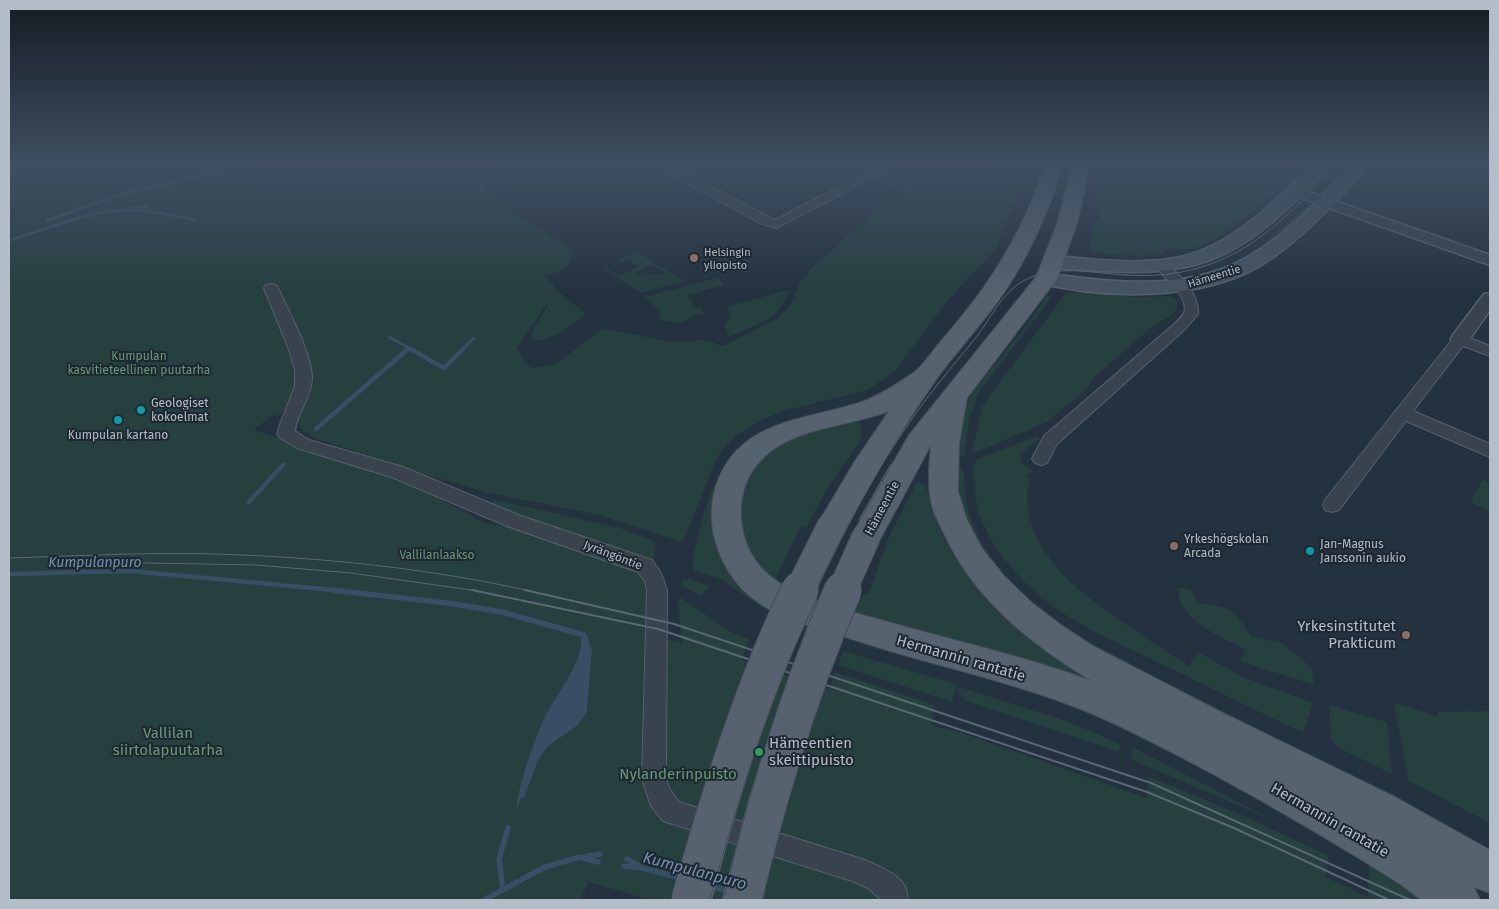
<svg xmlns="http://www.w3.org/2000/svg" width="1499" height="909" font-family="'Fira Sans',sans-serif">
  <rect width="100%" height="100%" fill="#24313e"/>
  <g fill="#263f3f" fill-rule="evenodd">
    <path d="M 31,166 L 43,166 L 57,186 L 117,166 L 515,166 L 485,187 L 509,209 L 574,251 C 568,271 562,269 545,277 L 559,292 L 586,314 C 570,326 551,344 530,339 L 535,326 L 548,305 L 547,304 L 517,349 L 531,368 L 555,365 L 603,328 L 672,342 L 707,340 L 723,346 L 778,318 L 790,305 L 801,281 L 812,268 L 873,213 L 882,199 L 900,195 L 919,197 L 920,195 L 885,188 L 885,176 L 903,166 L 1027,166 L 1025,170 L 1006,174 L 1018,194 L 995,250 L 948,300 L 894,372 L 868,390 L 783,411 L 764,419 L 737,435 L 723,449 L 714,464 L 685,538 L 681,542 L 599,515 L 489,493 L 420,473 L 312,437 L 300,428 L 299,420 L 305,403 L 293,403 L 279,415 L 270,417 L 254,430 L 392,475 L 389,478 L 434,496 L 487,524 L 509,527 L 552,542 L 628,565 L 643,574 L 649,584 L 649,636 L 682,643 L 678,600 L 681,598 L 731,632 L 750,640 L 741,660 L 829,690 L 835,672 L 935,705 L 931,725 L 965,734 L 1147,798 L 1148,776 L 1237,813 L 1328,855 L 1326,877 L 1368,897 L 1369,854 L 1441,900 L 650,900 L 589,882 L 580,900 L 9,900 L 9,173 Z"/>
    <path d="M 1100,166 L 1301,166 L 1297,175 L 1223,235 L 1194,249 L 1164,250 L 1164,254 C 1141,258 1116,255 1093,252 L 1089,250 L 1094,221 L 1103,222 C 1089,202 1095,189 1100,166 Z"/>
    <path d="M 1296,200 L 1267,227 L 1228,256 L 1200,267 L 1173,270 L 1198,264 L 1225,253 Z"/>
    <path d="M 1308,204 L 1310,206 C 1279,236 1244,268 1200,276 C 1194,277 1187,279 1181,278 C 1197,275 1214,272 1229,265 C 1259,251 1284,226 1308,204 Z"/>
    <path d="M 635,252 L 637,252 L 684,281 L 641,293 L 603,268 L 605,267 L 619,276 L 639,267 L 628,259 L 621,262 L 618,260 ZM 651,264 L 668,275 L 632,274 L 633,274 Z"/>
    <path d="M 718,278 L 724,285 L 687,295 L 696,308 L 700,307 L 705,313 L 693,316 L 679,324 L 660,320 L 659,310 L 643,297 Z"/>
    <path d="M 791,289 C 775,323 761,323 728,337 L 725,325 L 731,315 L 726,307 Z"/>
    <path d="M 1075,292 L 1136,297 L 1171,296 L 1176,299 C 1181,311 1168,319 1158,322 L 1092,379 L 1088,388 L 1047,422 L 972,454 L 982,406 L 1065,294 Z"/>
    <path d="M 1047,295 L 1052,297 L 979,392 L 970,416 L 964,456 L 956,458 L 963,413 L 973,391 L 1027,325 Z"/>
    <path d="M 857,418 L 862,427 L 861,440 L 830,484 L 806,528 L 801,526 L 773,584 L 763,578 L 738,536 L 739,484 L 749,466 L 792,437 Z"/>
    <path d="M 761,432 L 764,434 L 718,493 L 769,602 L 766,610 L 722,580 L 694,570 L 692,564 C 701,517 715,456 761,432 Z"/>
    <path d="M 1037,436 L 1040,438 C 1028,449 1008,457 1033,471 L 1026,476 L 1030,478 C 1015,546 1077,591 1126,624 C 1147,639 1169,653 1190,667 L 1191,661 L 1198,652 L 1243,677 L 1313,703 L 1303,733 C 1251,708 1200,683 1149,658 C 1114,641 1076,625 1046,601 C 1014,576 978,534 975,492 C 975,482 970,466 978,459 Z"/>
    <path d="M 956,466 L 963,468 C 965,489 965,507 974,527 C 1014,618 1137,667 1220,709 L 1217,715 L 1107,660 L 1016,593 L 980,550 L 959,502 Z"/>
    <path d="M 1483,480 L 1490,484 L 1490,512 L 1470,502 Z"/>
    <path d="M 917,482 L 926,486 C 932,505 937,526 947,544 C 966,577 992,607 1022,631 L 1295,779 L 853,617 L 862,596 L 869,593 L 889,536 Z"/>
    <path d="M 496,500 L 620,528 L 654,541 L 656,544 L 653,563 L 635,553 L 491,508 L 490,504 Z"/>
    <path d="M 689,579 L 710,586 L 700,596 L 681,585 L 683,580 Z"/>
    <path d="M 1177,588 L 1190,589 L 1200,604 C 1229,605 1236,612 1251,636 L 1282,643 L 1312,668 L 1314,685 L 1240,661 L 1246,650 C 1221,637 1179,621 1177,588 Z"/>
    <path d="M 843,651 L 956,684 L 952,702 L 838,665 Z"/>
    <path d="M 959,688 L 963,688 L 1057,718 L 1094,732 L 1121,745 L 1119,750 L 1117,751 L 966,701 L 959,694 Z"/>
    <path d="M 1394,703 L 1438,716 L 1438,712 L 1487,711 L 1490,714 L 1490,823 L 1409,781 Z"/>
    <path d="M 1329,705 L 1387,722 L 1392,772 L 1388,772 L 1335,746 L 1331,739 Z"/>
    <path d="M 1132,747 L 1275,821 L 1132,760 Z"/>
  </g>
  <path fill="#384e65" d="M 581,633 L 584,635 L 589,650 L 584,712 L 576,723 L 546,744 L 536,758 L 517,808 C 517,787 537,732 547,713 C 560,688 584,663 581,633 Z"/>
  <g fill="none" stroke-linecap="round" stroke-linejoin="round">
    <g stroke="#384e65" stroke-width="3">
      <path d="M 132,208 L 148,206"/>
      <path d="M 47,221 C 76,210 104,199 134,191 C 170,181 206,177 242,166"/>
      <path d="M 9,240 C 41,231 92,210 124,210 C 148,210 172,215 196,220"/>
      <path d="M 389,337 L 409,348"/>
      <path d="M 407,350 L 409,348 L 412,350"/>
      <path d="M 462,350 L 474,338"/>
    </g>
    <g stroke="#384e65" stroke-width="4.5">
      <path d="M 410,349 L 444,368 L 463,349"/>
      <path d="M 316,429 L 408,349"/>
      <path d="M 249,502 L 283,465"/>
      <path d="M 9,574 L 131,571 L 344,591"/>
    </g>
    <g stroke="#384e65" stroke-width="5.5">
      <path d="M 331,590 L 447,603 L 502,612 L 584,635 L 589,650 L 584,712 L 576,723 L 546,744 L 536,758 L 522,795"/>
      <path d="M 584,857 L 600,854"/>
      <path d="M 627,859 L 641,867"/>
      <path d="M 624,866 L 642,868 L 681,878"/>
      <path d="M 708,885 L 732,892"/>
      <path d="M 503,890 L 499,859 L 508,828"/>
      <path d="M 484,900 L 545,867 L 580,857 L 598,862"/>
    </g>
    <defs>
      <g id="minor">
        <path d="M 9,166 L 25,166 L 9,173 Z"/>
        <path d="M 657,166 L 672,166 L 775,220 L 879,166 L 895,166 L 776,228 L 759,223 Z"/>
        <path d="M 1162,262 L 1167,263 C 1181,278 1199,292 1198,314 L 1183,331 L 1057,444 L 1047,463 L 1041,465 L 1035,463 L 1032,459 L 1044,436 L 1173,325 C 1176,322 1182,317 1184,313 C 1190,297 1163,277 1155,266 Z"/>
        <path d="M 271,284 L 276,285 L 278,288 C 288,311 313,355 312,379 C 311,398 297,413 295,431 L 309,440 L 403,467 L 521,516 L 652,560 L 661,573 L 667,590 L 666,779 L 669,788 L 679,802 L 865,860 C 882,868 911,878 907,900 L 881,900 L 868,888 L 852,881 L 663,821 L 651,806 L 642,779 L 647,590 L 645,581 L 638,572 L 507,526 L 391,477 L 297,448 L 280,438 L 277,434 L 279,427 L 295,386 L 295,370 L 288,347 L 264,288 L 266,285 Z"/>
        <path d="M 1460,334 L 1490,346 L 1490,356 L 1463,346 L 1413,411 L 1490,444 L 1490,457 L 1406,421 L 1339,510 L 1332,512 L 1325,510 L 1323,505 L 1325,500 L 1455,336 Z"/>
      </g>
      <g id="tertiary">
        <path d="M 1295,187 L 1490,255 L 1490,265 L 1290,194 L 1288,191 L 1290,188 Z"/>
        <path d="M 1490,293 L 1490,310 L 1467,343 L 1460,345 L 1453,343 L 1451,339 L 1453,335 L 1484,294 Z"/>
      </g>
      <g id="secondary">
        <path d="M 1311,166 L 1329,166 C 1318,182 1300,196 1286,210 C 1207,283 1153,274 1054,268 L 1047,266 L 1044,262 L 1047,258 L 1054,256 C 1095,259 1140,266 1180,257 C 1233,245 1274,202 1311,166 Z"/>
        <path d="M 1350,166 L 1367,166 C 1356,182 1342,195 1329,208 C 1308,230 1285,251 1258,267 C 1199,301 1104,299 1039,283 L 1036,279 L 1039,275 L 1046,273 C 1110,283 1185,291 1244,259 C 1285,237 1318,200 1350,166 Z"/>
      </g>
      <path id="primary" d="M 1045,166 L 1063,166 C 1048,214 1028,259 999,300 C 981,325 959,349 940,374 C 904,425 872,478 843,533 L 832,537 L 821,533 L 817,525 L 855,461 L 889,411 C 851,426 805,426 771,451 C 752,466 742,485 741,509 C 740,535 750,560 770,576 C 801,601 847,610 885,621 C 955,641 1024,656 1092,681 C 1034,646 981,605 949,544 C 943,531 936,519 932,506 C 927,486 929,465 931,445 L 877,545 L 866,549 L 855,545 L 851,537 L 909,435 L 1036,277 L 1057,224 L 1072,166 L 1090,166 L 1077,224 L 1057,279 L 967,398 L 959,444 L 958,491 L 967,520 L 981,547 L 1004,576 L 1031,602 L 1061,625 L 1093,646 L 1215,709 L 1397,798 L 1490,850 L 1490,893 L 1474,887 L 1480,900 C 1467,900 1433,903 1423,900 C 1416,897 1407,889 1400,884 C 1380,871 1360,859 1340,847 C 1269,804 1192,761 1117,725 C 1031,684 938,668 848,638 C 816,628 778,619 751,597 C 721,573 704,527 715,489 C 736,418 807,421 864,401 C 882,394 898,383 913,373 C 924,365 932,351 941,341 C 990,285 1020,237 1045,166 Z"/>
    </defs>
    <use href="#minor" stroke="#56616c" stroke-width="2"/>
    <use href="#tertiary" stroke="#56616c" stroke-width="3"/>
    <use href="#secondary" stroke="#56616c" stroke-width="3"/>
    <use href="#primary" stroke="#414c57" stroke-width="2"/>
    <use href="#minor" fill="#38434e" fill-rule="evenodd"/>
    <use href="#tertiary" fill="#38434e" fill-rule="evenodd"/>
    <use href="#secondary" fill="#465361" fill-rule="evenodd"/>
    <use href="#primary" fill="#56626e" fill-rule="evenodd"/>
    <g stroke="#5a6875" stroke-width="1">
      <path d="M 859,520 L 891,464"/>
      <path d="M 9,558 C 77,556 146,552 214,554 C 318,557 428,568 530,591"/>
      <path d="M 96,562 L 256,565 L 351,573 L 478,591"/>
      <path d="M 816,591 C 843,534 871,477 907,426 C 927,396 951,368 974,340 C 990,320 1002,292 1025,280 C 1056,264 1093,273 1125,275 C 1227,281 1271,232 1338,166"/>
      <path d="M 827,591 L 851,536"/>
    </g>
    <g stroke="#5a6875" stroke-width="2">
      <path d="M 472,590 L 658,629 L 1147,792 L 1234,828 L 1389,900"/>
      <path d="M 525,590 L 674,624 L 1151,783 L 1410,900"/>
      <path d="M 711,900 C 739,794 771,689 817,590"/>
      <path d="M 723,900 L 749,801 L 772,728 L 827,590"/>
    </g>
    <defs>
      <g id="primary-bridge-far1">
        <path d="M 799,591 L 832,525"/>
        <path d="M 842,591 L 866,537"/>
      </g>
      <g id="primary-bridge">
        <path d="M 690,900 C 720,795 752,689 800,590"/>
        <path d="M 743,900 C 768,794 800,690 843,590"/>
      </g>
    </defs>
    <use href="#primary-bridge-far1" stroke="#414c57" stroke-width="30" stroke-linecap="butt"/>
    <use href="#primary-bridge" stroke="#414c57" stroke-width="39" stroke-linecap="butt"/>
    <use href="#primary-bridge-far1" stroke="#56626e" stroke-width="28"/>
    <use href="#primary-bridge" stroke="#56626e" stroke-width="37"/>
  </g>
  <linearGradient id="sky" x2="0" y2="1"><stop stop-color="#141b22"/><stop offset="0.56" stop-color="#3f4e63"/><stop offset="1" stop-color="#3f4e63" stop-opacity="0"/></linearGradient>
  <rect width="1499" height="294" fill="url(#sky)"/>
  <g fill="#8d6e63" stroke="#1d2833" stroke-width="2">
    <circle cx="694" cy="258" r="5"/>
    <circle cx="1174" cy="546" r="5"/>
    <circle cx="1406" cy="635" r="5"/>
  </g>
  <g fill="#0f9aa8" stroke="#1d2833" stroke-width="2">
    <circle cx="141" cy="410" r="5"/>
    <circle cx="118" cy="420" r="5"/>
    <circle cx="1310" cy="551" r="5"/>
  </g>
  <circle fill="#2e9e5b" stroke="#1d2833" stroke-width="2" cx="759" cy="752" r="5"/>
  <g text-anchor="middle" stroke-width="4" stroke-linejoin="round" paint-order="stroke">
    <g font-size="11" fill="#b4bec9" stroke="#1d2833" text-anchor="start">
      <text x="704" y="256">Helsingin<tspan x="704" dy="13">yliopisto</tspan></text>
    </g>
    <g font-size="11" fill="#b4bec9" stroke="#1d2833">
      <text transform="translate(1214 276) rotate(-17)" y="4">Hämeentie</text>
    </g>
    <g font-size="12" fill="#6b9a72" stroke="#1d2833">
      <text x="139" y="360">Kumpulan<tspan x="139" dy="14">kasvitieteellinen puutarha</tspan></text>
      <text x="437" y="559">Vallilanlaakso</text>
    </g>
    <g font-size="12" fill="#b4bec9" stroke="#1d2833" text-anchor="start">
      <text x="151" y="407">Geologiset<tspan x="151" dy="14">kokoelmat</tspan></text>
      <text x="118" y="439" text-anchor="middle">Kumpulan kartano</text>
      <text x="1184" y="543">Yrkeshögskolan<tspan x="1184" dy="14">Arcada</tspan></text>
      <text x="1320" y="548">Jan-Magnus<tspan x="1320" dy="14">Janssonin aukio</tspan></text>
    </g>
    <g font-size="12" fill="#b4bec9" stroke="#1d2833">
      <text transform="translate(882 508) rotate(-62)" y="4">Hämeentie</text>
      <text transform="translate(613 555) rotate(21)" y="4">Jyrängöntie</text>
    </g>
    <g font-size="14" font-style="italic" fill="#7491ac" stroke="#1d2833">
      <text x="95" y="567">Kumpulanpuro</text>
    </g>
    <g font-size="15" fill="#b4bec9" stroke="#1d2833" text-anchor="end">
      <text x="1396" y="631">Yrkesinstitutet<tspan x="1396" dy="17">Prakticum</tspan></text>
      <text x="769" y="748" text-anchor="start">Hämeentien<tspan x="769" dy="17">skeittipuisto</tspan></text>
    </g>
    <g font-size="15" fill="#b4bec9" stroke="#1d2833">
      <text transform="translate(961 658) rotate(16)" y="5">Hermannin rantatie</text>
      <text transform="translate(1330 820) rotate(30)" y="5">Hermannin rantatie</text>
    </g>
    <g font-size="15" fill="#6b9a72" stroke="#1d2833">
      <text x="168" y="738">Vallilan<tspan x="168" dy="17">siirtolapuutarha</tspan></text>
      <text x="678" y="779">Nylanderinpuisto</text>
    </g>
    <g font-size="16" font-style="italic" fill="#7491ac" stroke="#1d2833">
      <text transform="translate(695 870) rotate(15)" y="6">Kumpulanpuro</text>
    </g>
  </g>
  <rect width="1499" height="909" fill="none" stroke="#b4bec9" stroke-width="20"/>
</svg>
